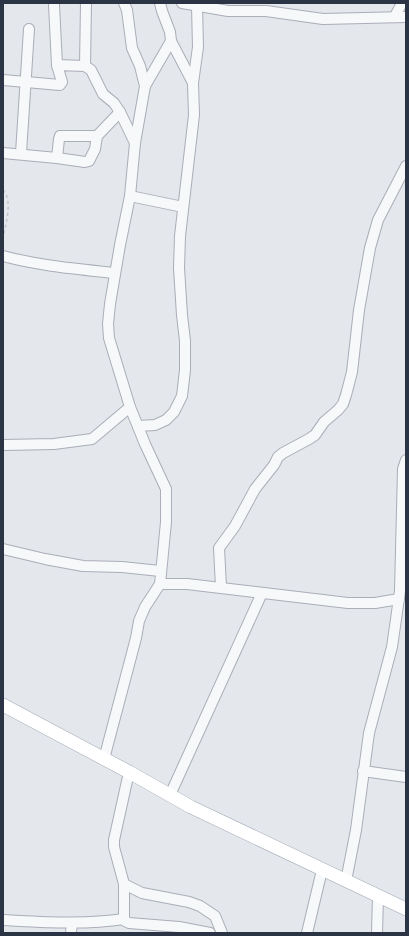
<svg xmlns="http://www.w3.org/2000/svg" width="409" height="936" font-family="Manrope,sans-serif">
  <rect width="100%" height="100%" fill="#e4e7ec"/>
  <g fill="none" stroke-linecap="round" stroke-linejoin="round">
    <defs>
      <g id="minor">
        <path d="M 86,3 L 85,66 L 91,70 L 103,94 L 114,103 L 120,112 L 135,143"/>
        <path d="M 160,3 L 162,11 L 170,32 L 171,41 L 193,83"/>
        <path d="M 182,3 L 228,11 L 266,11 L 323,19 L 406,17"/>
        <path d="M 54,5 L 57,65"/>
        <path d="M 395,16 L 402,3"/>
        <path d="M 3,80 L 60,85 L 62,82 L 57,65 L 85,66"/>
        <path d="M 145,86 L 171,41"/>
        <path d="M 3,153 L 57,158 L 85,162 L 89,161 L 95,149 L 97,136 L 120,112"/>
        <path d="M 21,153 L 29,29"/>
        <path d="M 57,158 L 59,139 L 60,136 L 97,136"/>
        <path d="M 130,196 L 183,207"/>
        <path d="M 3,256 C 40,266 78,269 115,273"/>
        <path d="M 138,426 L 155,425 L 166,420 L 174,412 L 182,396 L 185,370 L 185,341 L 182,315 L 179,268 L 180,236 L 194,115 L 193,83 L 198,47 L 197,6"/>
        <path d="M 3,445 L 54,444 L 92,439 L 130,407"/>
        <path d="M 3,549 L 45,559 L 83,566 L 122,567 L 160,571"/>
        <path d="M 160,584 L 187,584 L 348,603 L 375,603 L 399,599"/>
        <path d="M 221,587 L 219,548 L 235,526 L 255,489 L 274,465 L 278,457 L 283,453 L 309,439 L 315,435 L 324,422 L 338,410 L 343,404 L 346,395 L 352,372 L 359,310 L 370,248 L 378,220 L 406,166"/>
        <path d="M 104,759 L 136,638 L 139,621 L 145,607 L 160,584 L 166,522 L 166,489 L 145,444 L 130,407 L 109,338 L 108,324 L 110,304 L 120,245 L 130,196 L 135,143 L 145,86 L 140,66 L 132,48 L 127,10 L 124,3"/>
        <path d="M 363,771 L 406,777"/>
        <path d="M 129,772 L 114,840 L 114,847 L 124,884 L 124,919 L 125,921 L 129,923 L 179,927 L 210,933"/>
        <path d="M 170,795 L 262,593"/>
        <path d="M 346,881 L 356,830 L 369,733 L 392,647 L 400,591 L 403,469 L 406,460"/>
        <path d="M 124,884 L 142,893 L 189,902 L 200,906 L 215,916 L 222,933"/>
        <path d="M 3,920 C 44,922 84,925 124,919"/>
        <path d="M 71,933 L 72,923"/>
        <path d="M 307,933 L 322,870"/>
        <path d="M 377,933 L 378,896"/>
      </g>
      <path id="major" d="M 3,705 L 129,772 L 191,807 L 406,909"/>
    </defs>
    <use href="#minor" stroke="#a9aeb7" stroke-width="12"/>
    <use href="#major" stroke="#a3abb8" stroke-width="14"/>
    <path stroke="#c2c5cb" stroke-width="1.5" stroke-dasharray="3 3" stroke-linecap="butt" d="M 3,190 C 13,200 6,224 3,237"/>
    <use href="#minor" stroke="#f7f8fa" stroke-width="10"/>
    <use href="#major" stroke="#fff" stroke-width="13"/>
  </g>
  <rect width="409" height="936" fill="none" stroke="#2b3445" stroke-width="8"/>
</svg>
